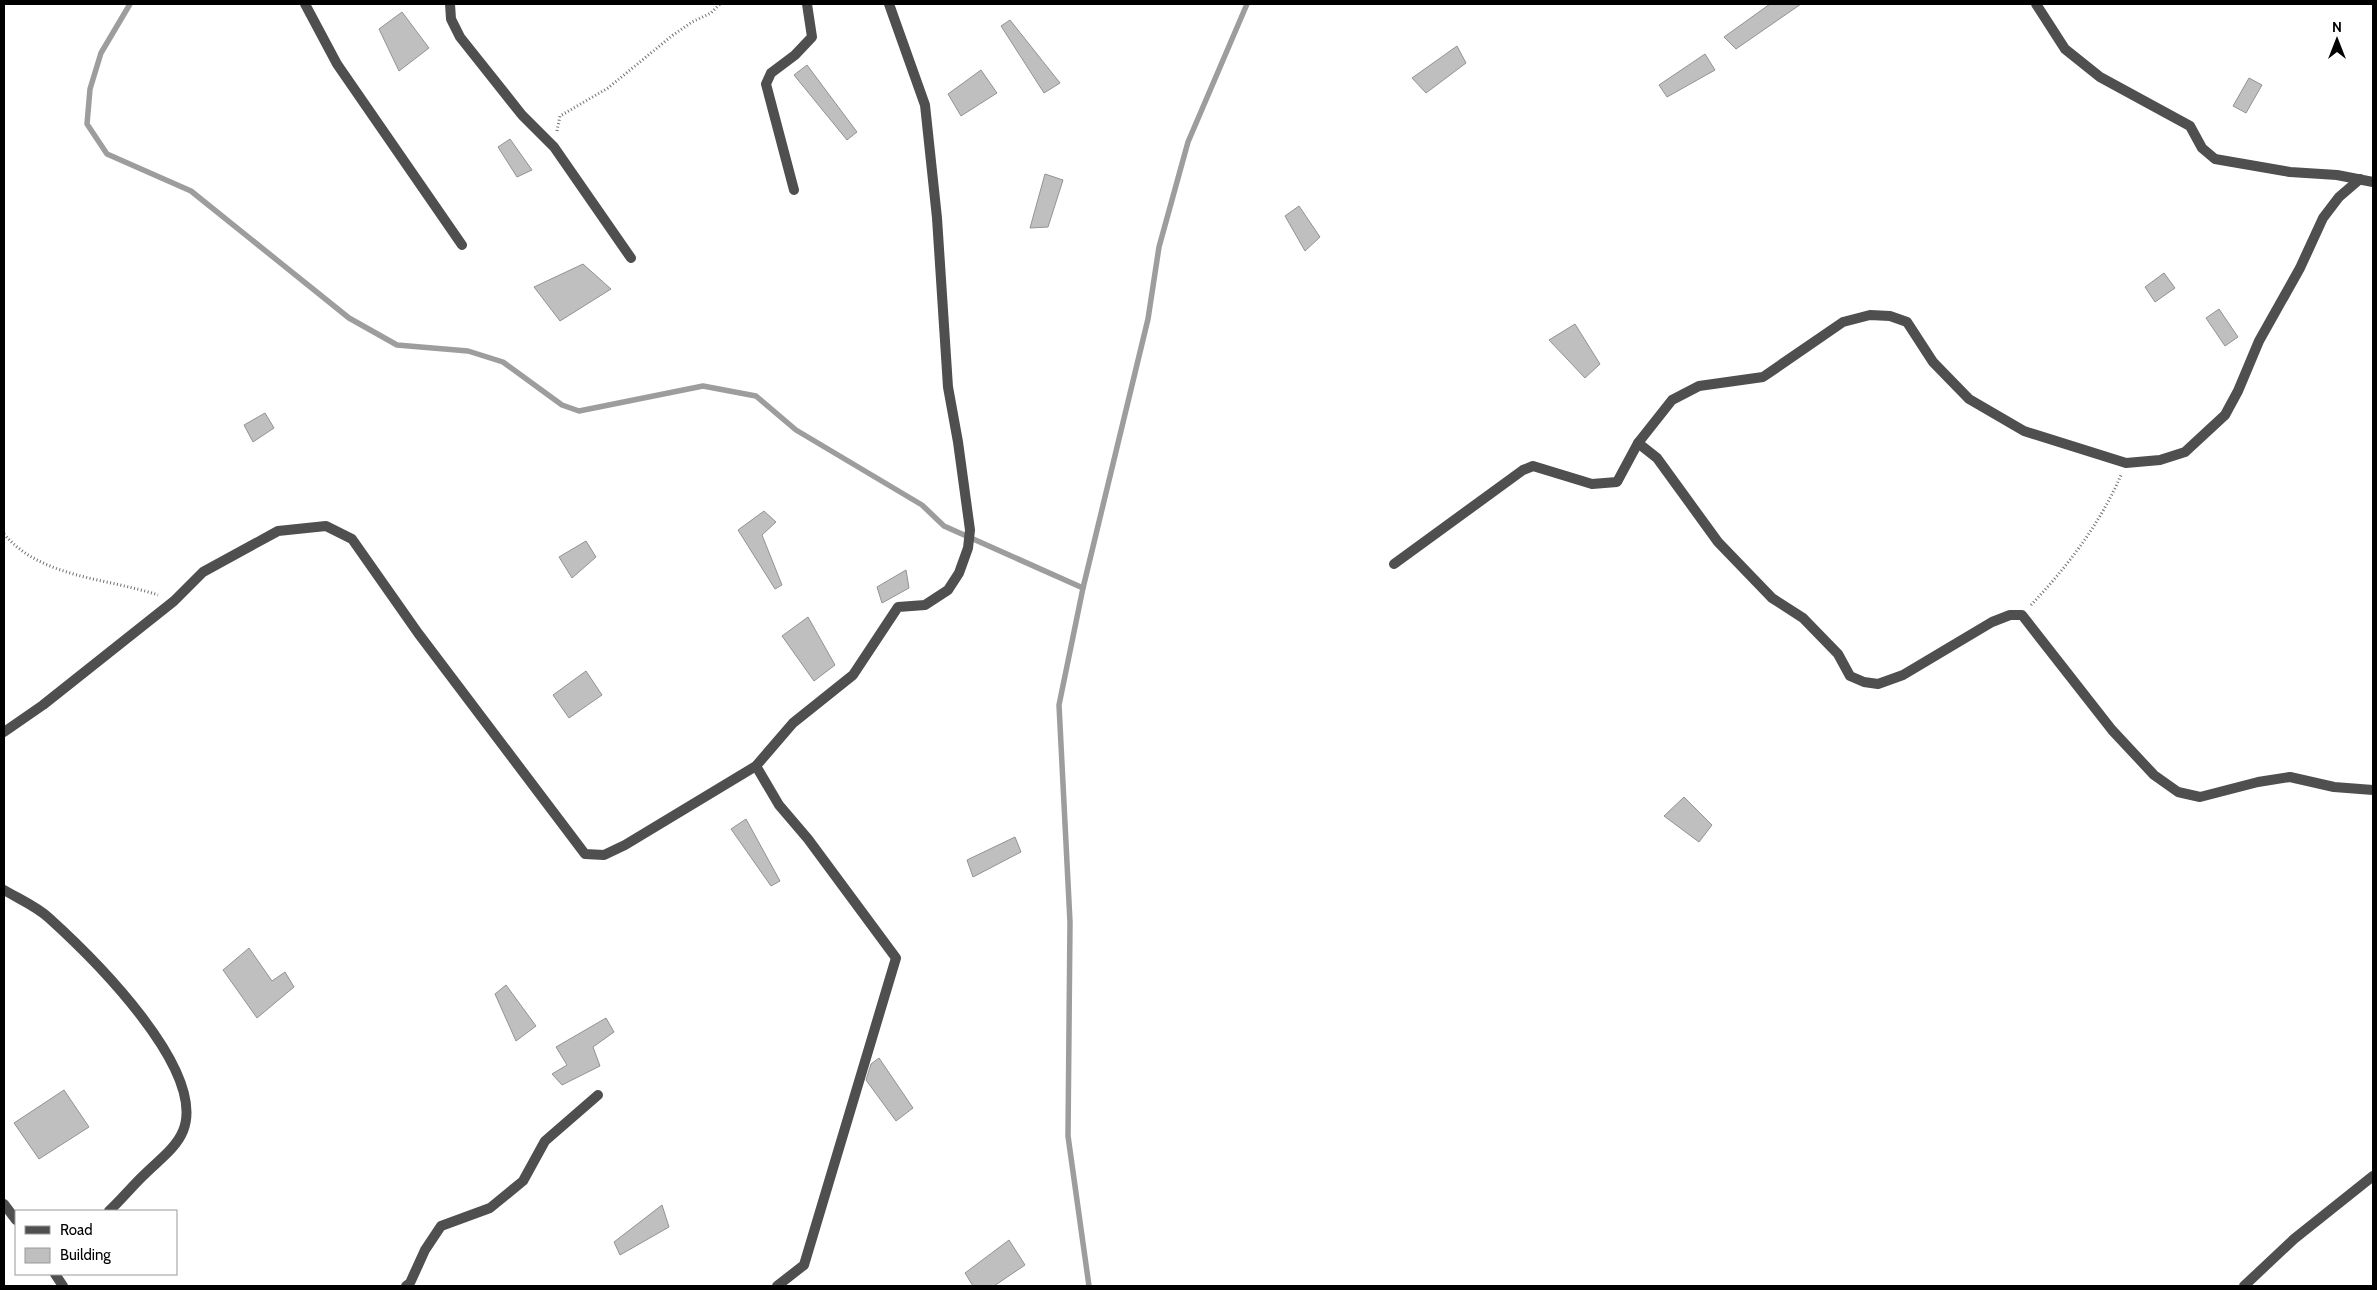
<svg xmlns="http://www.w3.org/2000/svg" width="2377" height="1290" font-family="Cabin,sans-serif">
  <rect width="100%" height="100%" fill="#fff"/>
  <g fill="none" stroke-linecap="round" stroke-linejoin="round">
    <g stroke="#9d9d9d" stroke-width="5.5">
      <path d="M 130,4 L 101,53 L 90,89 L 87,124 L 107,154 L 191,191 L 349,318 L 397,345 L 468,351 L 503,362 L 562,405 L 579,411 L 703,386 L 756,396 L 796,430 L 922,505 L 944,526 L 1083,588"/>
      <path d="M 1089,1286 L 1068,1136 L 1070,922 L 1059,705 L 1083,588 L 1148,319 L 1159,247 L 1188,142 L 1247,4"/>
    </g>
  </g>
  <g fill="#bfbfbf" stroke="#939393">
    <path d="M 1770,4 L 1801,4 L 1736,49 L 1724,37 Z"/>
    <path d="M 402,12 L 429,48 L 399,71 L 379,29 Z"/>
    <path d="M 1010,20 L 1060,83 L 1044,93 L 1001,26 Z"/>
    <path d="M 1457,46 L 1466,63 L 1426,93 L 1412,78 Z"/>
    <path d="M 1705,54 L 1715,70 L 1667,97 L 1659,85 Z"/>
    <path d="M 807,65 L 857,132 L 847,140 L 794,75 Z"/>
    <path d="M 981,70 L 997,93 L 961,116 L 948,94 Z"/>
    <path d="M 2249,78 L 2262,85 L 2246,113 L 2233,106 Z"/>
    <path d="M 510,139 L 532,170 L 517,177 L 498,147 Z"/>
    <path d="M 1045,174 L 1063,180 L 1048,227 L 1030,228 Z"/>
    <path d="M 1299,206 L 1320,237 L 1305,251 L 1285,216 Z"/>
    <path d="M 583,264 L 611,289 L 560,321 L 534,287 Z"/>
    <path d="M 2164,273 L 2175,288 L 2155,302 L 2145,287 Z"/>
    <path d="M 2219,309 L 2238,337 L 2225,346 L 2206,318 Z"/>
    <path d="M 1575,324 L 1600,364 L 1585,378 L 1549,340 Z"/>
    <path d="M 265,413 L 274,428 L 253,442 L 244,425 Z"/>
    <path d="M 764,511 L 776,522 L 762,535 L 782,585 L 775,589 L 738,530 Z"/>
    <path d="M 586,541 L 596,557 L 572,578 L 559,557 Z"/>
    <path d="M 906,570 L 909,588 L 882,603 L 877,587 Z"/>
    <path d="M 808,617 L 835,665 L 814,681 L 782,636 Z"/>
    <path d="M 586,671 L 602,695 L 569,718 L 553,695 Z"/>
    <path d="M 1684,797 L 1712,825 L 1699,842 L 1664,816 Z"/>
    <path d="M 746,819 L 780,881 L 771,886 L 731,829 Z"/>
    <path d="M 1015,837 L 1021,852 L 973,877 L 967,860 Z"/>
    <path d="M 249,948 L 272,981 L 285,972 L 294,987 L 257,1018 L 223,970 Z"/>
    <path d="M 506,985 L 536,1026 L 516,1041 L 495,994 Z"/>
    <path d="M 606,1018 L 614,1032 L 593,1047 L 600,1066 L 562,1085 L 552,1074 L 567,1065 L 556,1047 Z"/>
    <path d="M 879,1058 L 913,1108 L 896,1121 L 866,1080 L 871,1064 Z"/>
    <path d="M 64,1090 L 89,1127 L 39,1159 L 14,1123 Z"/>
    <path d="M 662,1205 L 669,1227 L 620,1255 L 614,1242 Z"/>
    <path d="M 1009,1240 L 1025,1265 L 994,1286 L 973,1286 L 965,1273 Z"/>
  </g>
  <g fill="none" stroke-linecap="round" stroke-linejoin="round">
    <g stroke="#717171" stroke-width="3" stroke-dasharray="1 2.5" stroke-linecap="butt">
      <path d="M 557,131 L 560,116 L 608,88 L 673,35 L 692,22 L 711,13 L 720,4"/>
      <path d="M 4,534 C 41,578 107,578 158,595"/>
      <path d="M 2031,605 C 2067,567 2100,524 2121,475"/>
    </g>
    <g stroke="#4f4f4f" stroke-width="10">
      <path d="M 305,4 L 337,64 L 462,245"/>
      <path d="M 450,4 L 451,19 L 460,37 L 522,115 L 554,147 L 631,258"/>
      <path d="M 2036,4 L 2065,49 L 2100,77 L 2190,126 L 2202,148 L 2215,159 L 2290,172 L 2337,175 L 2373,182"/>
      <path d="M 794,190 L 766,84 L 771,73 L 795,55 L 812,37 L 807,4"/>
      <path d="M 1638,443 L 1657,458 L 1718,542 L 1772,598 L 1803,618 L 1838,654 L 1850,676 L 1864,682 L 1878,684 L 1903,675 L 1992,622 L 2010,615 L 2022,615 L 2112,730 L 2154,775 L 2178,792 L 2200,797 L 2258,782 L 2290,777 L 2334,787 L 2373,790"/>
      <path d="M 1394,564 L 1523,470 L 1533,466 L 1592,484 L 1617,482 L 1638,443 L 1672,400 L 1699,386 L 1763,377 L 1843,322 L 1870,315 L 1890,316 L 1907,322 L 1933,362 L 1969,399 L 2024,431 L 2126,463 L 2160,460 L 2185,452 L 2225,415 L 2238,391 L 2259,341 L 2300,268 L 2323,218 L 2339,197 L 2360,179"/>
      <path d="M 4,732 L 43,705 L 174,601 L 203,572 L 278,531 L 326,526 L 352,539 L 418,633 L 585,854 L 604,855 L 625,845 L 756,766 L 793,723 L 853,675 L 898,607 L 925,605 L 948,590 L 959,573 L 968,548 L 970,530 L 958,442 L 948,387 L 937,218 L 925,105 L 889,4"/>
      <path d="M 756,766 L 779,805 L 808,839 L 896,958 L 804,1265 L 777,1286"/>
      <path d="M 4,890 C 19,899 36,906 49,918 C 91,956 208,1070 183,1131 C 176,1148 159,1160 146,1173 C 133,1185 122,1199 109,1211"/>
      <path d="M 4,1204 L 16,1220"/>
      <path d="M 55,1274 L 63,1286"/>
      <path d="M 406,1286 L 410,1283 L 425,1250 L 441,1226 L 490,1208 L 523,1181 L 545,1141 L 598,1095"/>
      <path d="M 2244,1286 L 2294,1239 L 2373,1176"/>
    </g>
  </g>
  <rect width="2377" height="1290" fill="none" stroke="#000000" stroke-width="10"/>
  <rect x="15" y="1210" width="162" height="65" fill="#ffffff" stroke="#999999"/>
  <rect x="25" y="1226" width="25" height="8" fill="#4f4f4f" stroke="#999999"/>
  <text x="60" y="1235" font-size="15" fill="#000000">Road</text>
  <rect x="25" y="1248" width="25" height="15" fill="#bfbfbf" stroke="#999999"/>
  <text x="60" y="1260" font-size="15" fill="#000000">Building</text>
  <g transform="translate(2337 40)" stroke="#ffffff" stroke-width="4" paint-order="stroke">
  <path d="M0-4L9 19L0 12L-9 19Z" fill="#000000"/>
  <text y="-8" font-size="14" font-weight="bold" text-anchor="middle" fill="#000000">N</text>
  </g>
</svg>
